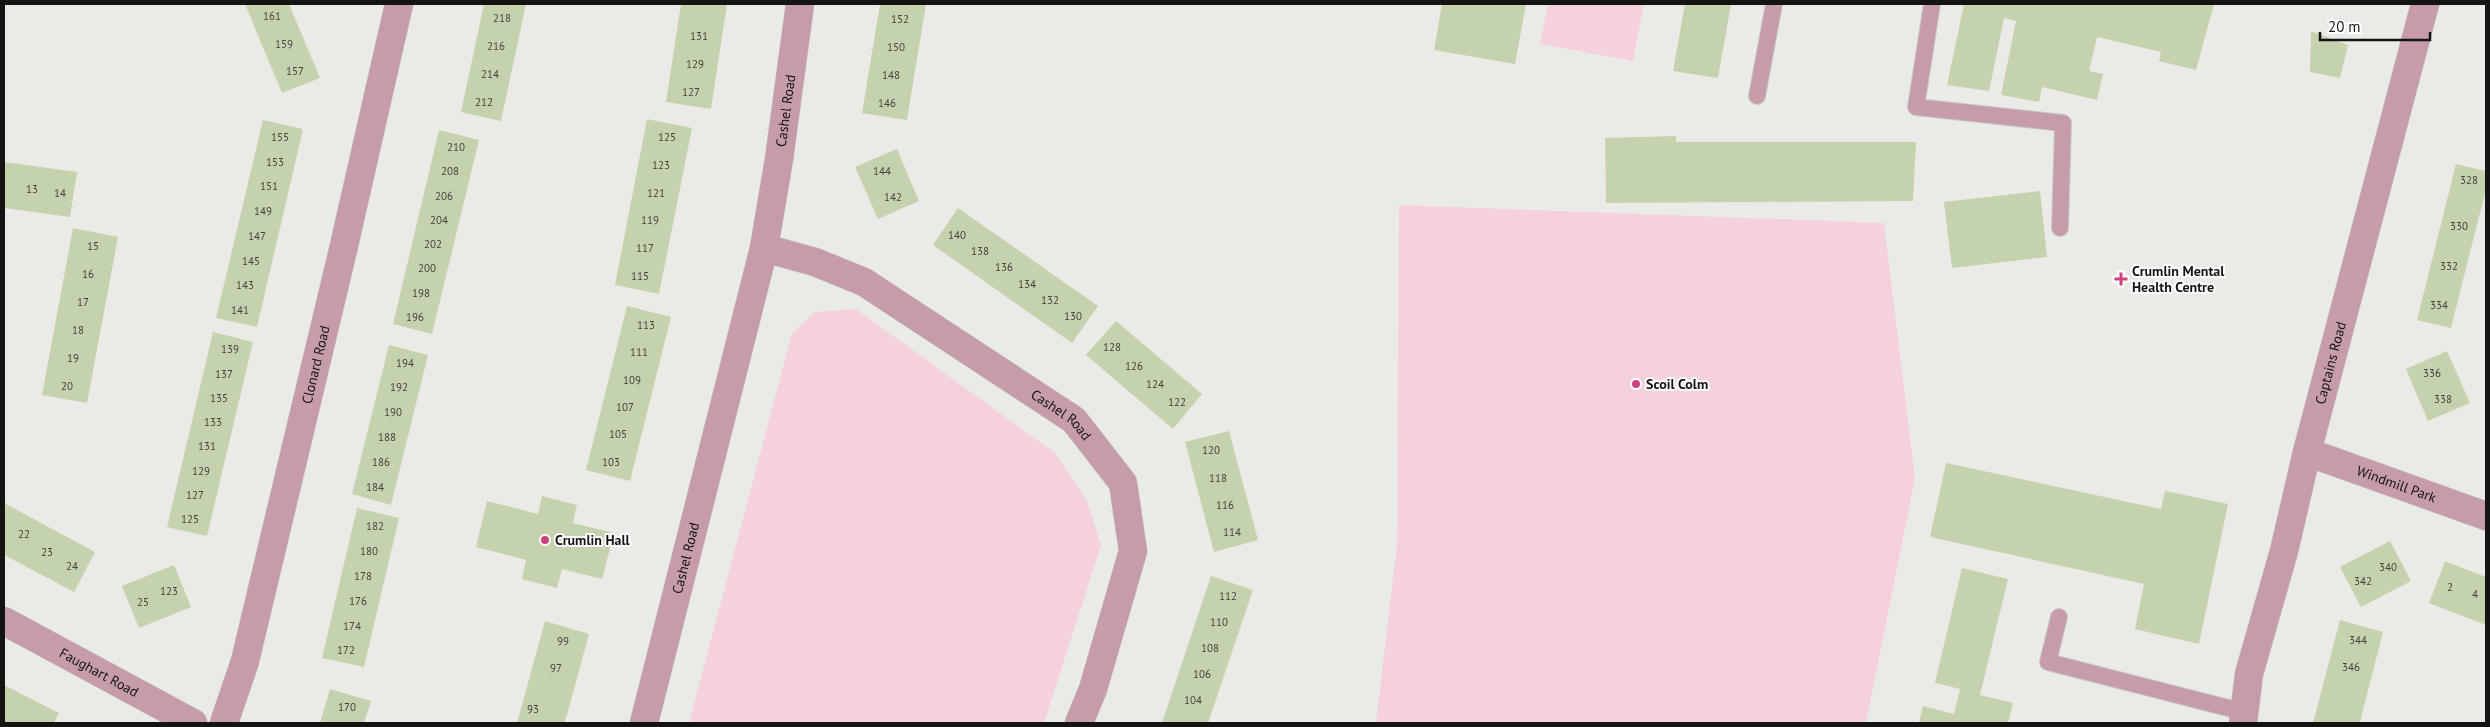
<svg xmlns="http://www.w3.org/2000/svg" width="2490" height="727" font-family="'PT Sans',sans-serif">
  <rect width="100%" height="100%" fill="#eaebe7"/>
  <g fill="#f4d1db">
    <path d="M 1548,4 L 1644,4 L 1633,61 L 1540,44 Z"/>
    <path d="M 1399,205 L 1884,223 L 1915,479 L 1866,723 L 1376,723 L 1397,544 Z"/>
    <path d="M 856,309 L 1055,453 L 1086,499 L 1101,545 L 1044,723 L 689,723 L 792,333 L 815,312 Z"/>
  </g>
  <g fill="#c4d3ad">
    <path d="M 245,4 L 289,4 L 320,78 L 282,93 Z"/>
    <path d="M 484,4 L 526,4 L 501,121 L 461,112 Z"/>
    <path d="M 681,4 L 727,4 L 711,109 L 666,102 Z"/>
    <path d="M 880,4 L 926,4 L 907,120 L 862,113 Z"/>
    <path d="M 1442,4 L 1526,4 L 1515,64 L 1434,50 Z"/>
    <path d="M 1685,4 L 1731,4 L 1718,78 L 1673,71 Z"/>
    <path d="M 1964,4 L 2214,4 L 2196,70 L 2159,61 L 2161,52 L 2097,37 L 2089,71 L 2103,74 L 2097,100 L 2042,87 L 2039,102 L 2001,95 L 2016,21 L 2004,18 L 1989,91 L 1947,85 Z"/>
    <path d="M 2311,31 L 2348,45 L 2340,78 L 2310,72 Z"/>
    <path d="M 647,119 L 692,128 L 659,294 L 615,285 Z"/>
    <path d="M 263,120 L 303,129 L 257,327 L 216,318 Z"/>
    <path d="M 439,130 L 479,140 L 432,334 L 393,324 Z"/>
    <path d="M 1676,136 L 1676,142 L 1916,142 L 1913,201 L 1606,203 L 1605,138 Z"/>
    <path d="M 897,149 L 919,201 L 878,219 L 855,167 Z"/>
    <path d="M 4,162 L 77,172 L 70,217 L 4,208 Z"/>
    <path d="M 2456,164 L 2486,171 L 2486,189 L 2451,328 L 2417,320 Z"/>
    <path d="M 2040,191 L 2047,257 L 1952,268 L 1944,202 Z"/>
    <path d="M 958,208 L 1098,306 L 1072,343 L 933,245 Z"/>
    <path d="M 73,228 L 118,237 L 87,403 L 42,395 Z"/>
    <path d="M 627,306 L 671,317 L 630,481 L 586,470 Z"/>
    <path d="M 1116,321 L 1202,394 L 1173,429 L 1086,355 Z"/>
    <path d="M 213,332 L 253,342 L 207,536 L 167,527 Z"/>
    <path d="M 389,345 L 428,355 L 391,505 L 352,494 Z"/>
    <path d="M 2447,351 L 2470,403 L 2428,421 L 2406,369 Z"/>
    <path d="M 1229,431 L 1258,540 L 1214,552 L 1185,442 Z"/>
    <path d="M 1946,463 L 2161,509 L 2165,491 L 2228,504 L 2199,644 L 2135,629 L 2144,584 L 1930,537 Z"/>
    <path d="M 542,496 L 577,505 L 573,523 L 614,533 L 602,579 L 562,569 L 557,588 L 522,579 L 526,560 L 476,547 L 487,501 L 538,514 Z"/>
    <path d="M 4,503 L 95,552 L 74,592 L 4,555 Z"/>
    <path d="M 357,508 L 399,518 L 364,667 L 322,658 Z"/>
    <path d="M 2390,541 L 2411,581 L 2361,607 L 2340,567 Z"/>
    <path d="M 2445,561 L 2486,577 L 2486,625 L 2429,603 Z"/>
    <path d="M 174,565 L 191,607 L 139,628 L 122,586 Z"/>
    <path d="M 1962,568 L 2008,579 L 1980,695 L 2013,703 L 2008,723 L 1919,723 L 1923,706 L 1954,714 L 1960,689 L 1935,683 Z"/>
    <path d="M 1211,576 L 1253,590 L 1208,723 L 1162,723 Z"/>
    <path d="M 2340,620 L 2383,632 L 2362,714 L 2360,723 L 2313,723 Z"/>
    <path d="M 545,621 L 589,634 L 567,715 L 564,723 L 517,723 Z"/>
    <path d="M 4,685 L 59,713 L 54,723 L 4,723 Z"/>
    <path d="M 330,689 L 371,701 L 364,723 L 320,723 Z"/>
  </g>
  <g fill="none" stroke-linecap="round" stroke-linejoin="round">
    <defs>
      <g id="lane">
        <path d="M 1932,4 L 1916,107 L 2063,123 L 2060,228"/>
        <path d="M 1757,96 L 1774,4"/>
        <path d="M 2059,617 L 2048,662 L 2244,712"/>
      </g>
      <g id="street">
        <path id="s1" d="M 764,248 L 815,262 L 864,282 L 1074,420 L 1123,483 L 1133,551 L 1093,689 L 1079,723"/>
        <path id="s2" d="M 2307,452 L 2486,516"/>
        <path id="s3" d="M 4,621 L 193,723"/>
        <path id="s4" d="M 224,723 L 245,661 L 343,250 L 399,4"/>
        <path id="s5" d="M 644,723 L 764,248 L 779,159 L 800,4"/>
        <path id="s6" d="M 2243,723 L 2249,674 L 2284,551 L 2307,452 L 2425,4"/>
      </g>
    </defs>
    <use href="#lane" stroke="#c8c9c5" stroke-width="18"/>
    <use href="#street" stroke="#c8c9c5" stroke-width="29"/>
    <use href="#lane" stroke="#c69ca9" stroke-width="16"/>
    <use href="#street" stroke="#c69ca9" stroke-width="28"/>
  </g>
  <g fill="#cc437c" stroke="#fff" stroke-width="2">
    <path d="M2118.5 271.5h5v5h5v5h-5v5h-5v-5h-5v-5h5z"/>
    <circle cx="1636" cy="384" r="5"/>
    <circle cx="545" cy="540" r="5"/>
  </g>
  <g text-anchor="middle" stroke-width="4" stroke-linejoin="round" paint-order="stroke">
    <g font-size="11" fill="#40443a">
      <text x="272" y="20">161</text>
      <text x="502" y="22">218</text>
      <text x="900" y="23">152</text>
      <text x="699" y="40">131</text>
      <text x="284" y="48">159</text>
      <text x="496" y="50">216</text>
      <text x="896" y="51">150</text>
      <text x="695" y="68">129</text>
      <text x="295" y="75">157</text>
      <text x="490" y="78">214</text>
      <text x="891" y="79">148</text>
      <text x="691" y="96">127</text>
      <text x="484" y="106">212</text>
      <text x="887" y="107">146</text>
      <text x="280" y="141">155</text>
      <text x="667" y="141">125</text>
      <text x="456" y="151">210</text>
      <text x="275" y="166">153</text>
      <text x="661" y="169">123</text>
      <text x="450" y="175">208</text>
      <text x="882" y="175">144</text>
      <text x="2469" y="184">328</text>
      <text x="269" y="190">151</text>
      <text x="32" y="193">13</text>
      <text x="60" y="197">14</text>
      <text x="656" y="197">121</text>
      <text x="444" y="200">206</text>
      <text x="893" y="201">142</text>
      <text x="263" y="215">149</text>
      <text x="439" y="224">204</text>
      <text x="650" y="224">119</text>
      <text x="2459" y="230">330</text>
      <text x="957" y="239">140</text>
      <text x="257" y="240">147</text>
      <text x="433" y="248">202</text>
      <text x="93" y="250">15</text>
      <text x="645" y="252">117</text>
      <text x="980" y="255">138</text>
      <text x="251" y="265">145</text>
      <text x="2449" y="270">332</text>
      <text x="1004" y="271">136</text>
      <text x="427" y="272">200</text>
      <text x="88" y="278">16</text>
      <text x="640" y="280">115</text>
      <text x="1027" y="288">134</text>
      <text x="245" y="289">143</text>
      <text x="421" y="297">198</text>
      <text x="1050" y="304">132</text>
      <text x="83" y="306">17</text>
      <text x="2439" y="309">334</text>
      <text x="240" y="314">141</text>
      <text x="1073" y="320">130</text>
      <text x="415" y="321">196</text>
      <text x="646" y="329">113</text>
      <text x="78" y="334">18</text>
      <text x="1112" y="351">128</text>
      <text x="230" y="353">139</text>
      <text x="639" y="356">111</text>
      <text x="73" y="362">19</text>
      <text x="405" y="367">194</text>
      <text x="1134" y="370">126</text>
      <text x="2432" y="377">336</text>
      <text x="224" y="378">137</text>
      <text x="632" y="384">109</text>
      <text x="1155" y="388">124</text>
      <text x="67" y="390">20</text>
      <text x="399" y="391">192</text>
      <text x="219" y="402">135</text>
      <text x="2443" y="403">338</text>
      <text x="1177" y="406">122</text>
      <text x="625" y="411">107</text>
      <text x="393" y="416">190</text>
      <text x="213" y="426">133</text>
      <text x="618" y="438">105</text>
      <text x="387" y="441">188</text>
      <text x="207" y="450">131</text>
      <text x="1211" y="454">120</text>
      <text x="381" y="466">186</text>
      <text x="611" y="466">103</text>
      <text x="201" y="475">129</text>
      <text x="1218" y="482">118</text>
      <text x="375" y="491">184</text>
      <text x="195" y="499">127</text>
      <text x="1225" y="509">116</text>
      <text x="190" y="523">125</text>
      <text x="375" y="530">182</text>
      <text x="1232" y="536">114</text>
      <text x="24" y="538">22</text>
      <text x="369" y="555">180</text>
      <text x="47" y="556">23</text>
      <text x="72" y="570">24</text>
      <text x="2388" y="571">340</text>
      <text x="363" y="580">178</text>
      <text x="2363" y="585">342</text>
      <text x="2450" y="591">2</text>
      <text x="169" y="595">123</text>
      <text x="2475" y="598">4</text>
      <text x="1228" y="600">112</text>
      <text x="358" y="605">176</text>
      <text x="143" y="606">25</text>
      <text x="1219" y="626">110</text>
      <text x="352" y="630">174</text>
      <text x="2358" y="644">344</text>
      <text x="563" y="645">99</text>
      <text x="1210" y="652">108</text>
      <text x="346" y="654">172</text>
      <text x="2351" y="671">346</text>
      <text x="556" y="672">97</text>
      <text x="1202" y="678">106</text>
      <text x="1193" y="704">104</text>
      <text x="347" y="711">170</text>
      <text x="533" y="713">93</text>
    </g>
    <g font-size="14" fill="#141513" stroke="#fff">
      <text dy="5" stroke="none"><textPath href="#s5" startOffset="629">Cashel Road</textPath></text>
      <text dy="5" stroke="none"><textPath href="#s6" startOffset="371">Captains Road</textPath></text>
      <text dy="5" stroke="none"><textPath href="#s4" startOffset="370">Clonard Road</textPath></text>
      <text dy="5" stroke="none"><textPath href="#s1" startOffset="344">Cashel Road</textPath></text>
      <text dy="5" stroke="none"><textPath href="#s2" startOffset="95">Windmill Park</textPath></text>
      <text dy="5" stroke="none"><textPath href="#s5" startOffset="170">Cashel Road</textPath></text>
      <text dy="5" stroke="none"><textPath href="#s3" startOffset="108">Faughart Road</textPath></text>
    </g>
    <g font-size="14" font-weight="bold" fill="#141513" stroke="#fff" text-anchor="start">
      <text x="2132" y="276">Crumlin Mental<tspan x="2132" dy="16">Health Centre</tspan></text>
      <text x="1646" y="389">Scoil Colm</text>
      <text x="555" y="545">Crumlin Hall</text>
    </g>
  </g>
  <rect width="2490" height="727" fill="none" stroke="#141513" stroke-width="10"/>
  <path d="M2320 32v8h110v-8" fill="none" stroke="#141513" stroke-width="2.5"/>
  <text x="2328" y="32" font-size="15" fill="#141513" stroke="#ffffff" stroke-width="4" paint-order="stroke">20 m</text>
</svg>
